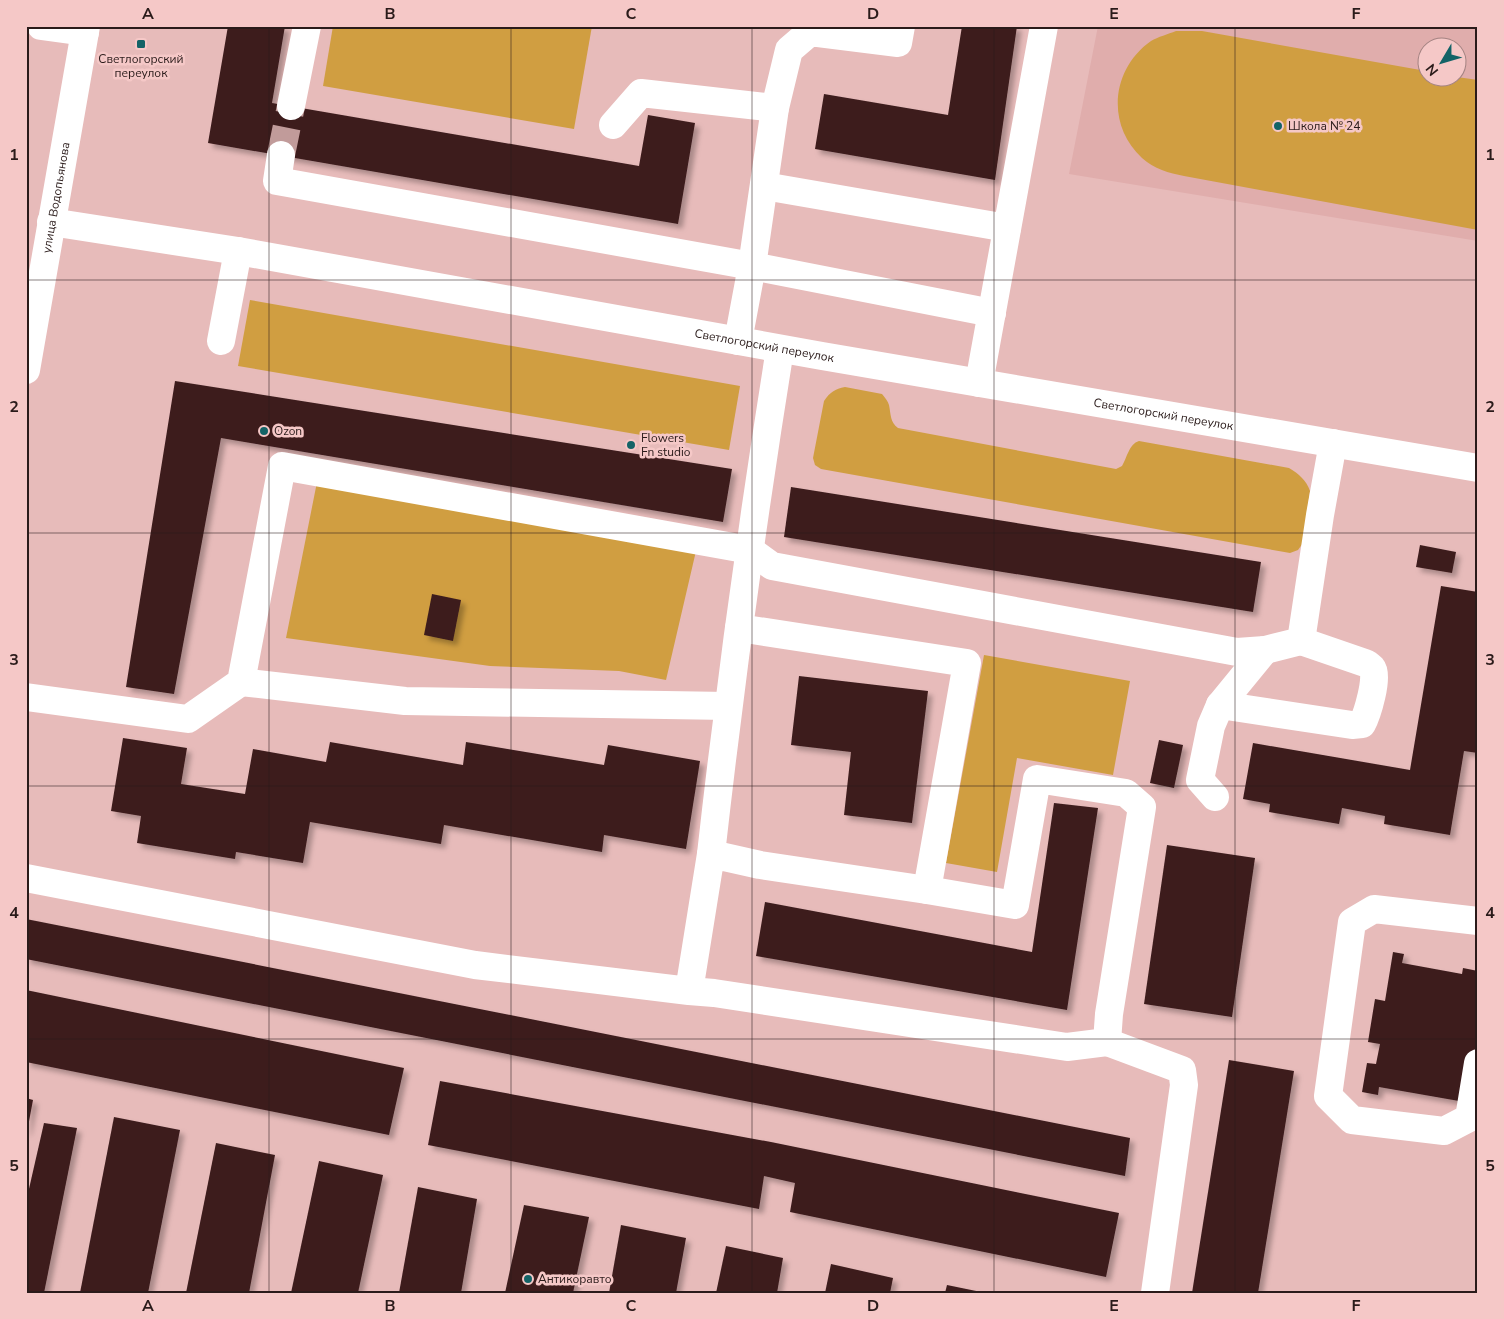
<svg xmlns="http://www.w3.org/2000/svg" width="1504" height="1319" font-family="'Nunito Sans',sans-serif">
  <defs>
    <filter id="shadow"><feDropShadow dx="4.5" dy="4.5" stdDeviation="2.5" flood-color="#0004"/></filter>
  </defs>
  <rect width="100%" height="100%" fill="#e7bbba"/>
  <path fill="#e0adac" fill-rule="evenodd" d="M 1098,26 L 1478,26 L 1478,241 L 1069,174 ZM 1426,48 L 1456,48 L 1456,78 L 1426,78 Z"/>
  <g fill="#d09e41">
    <path d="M 333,26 L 592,26 L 574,129 L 323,86 Z"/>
    <path d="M 1176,31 L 1202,31 L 1426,71 L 1426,78 L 1457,77 L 1478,80 L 1478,230 L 1184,176 C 1169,173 1154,169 1142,158 C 1106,125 1111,69 1151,41 C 1158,37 1168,34 1176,31 Z"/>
    <path d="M 250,300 L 740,386 L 729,450 L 238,366 Z"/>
    <path d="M 845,387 L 882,394 C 885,398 888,401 889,405 C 891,415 890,422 898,428 L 1116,469 L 1122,466 C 1127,458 1129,444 1139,441 L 1289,468 C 1299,474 1306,480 1310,491 L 1303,543 L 1298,550 L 1290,553 L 821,469 L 815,465 L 813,458 L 824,401 C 830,392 835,389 845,387 Z"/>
    <path d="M 317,482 L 696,551 L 666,680 L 619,671 L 490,666 L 286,638 Z"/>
    <path d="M 984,655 L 1130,681 L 1113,775 L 1017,758 L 997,872 L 946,863 Z"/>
  </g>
  <g fill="#3c1c1d" filter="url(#shadow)">
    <path d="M 228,26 L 285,26 L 272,103 L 639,166 L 648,115 L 695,123 L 678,224 L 208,143 Z"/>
    <path d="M 962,26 L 1017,26 L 995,180 L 815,149 L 824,94 L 948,115 Z"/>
    <path d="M 175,381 L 732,469 L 723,522 L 221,438 L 174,694 L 126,687 Z"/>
    <path d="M 791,487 L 1261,562 L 1253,612 L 784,537 Z"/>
    <path d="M 1420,545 L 1456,552 L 1452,573 L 1416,567 Z"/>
    <path d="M 1441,586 L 1478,592 L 1478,753 L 1464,751 L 1450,835 L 1384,824 L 1385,816 L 1342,808 L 1339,824 L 1269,812 L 1270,804 L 1243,799 L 1253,743 L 1410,770 Z"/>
    <path d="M 432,594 L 461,600 L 453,641 L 424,635 Z"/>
    <path d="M 799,676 L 928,691 L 912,823 L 844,815 L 851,752 L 791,745 Z"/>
    <path d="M 123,738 L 187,748 L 181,784 L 245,794 L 253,749 L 326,762 L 330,742 L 463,765 L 466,742 L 604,765 L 608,745 L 700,761 L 686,849 L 604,835 L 602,852 L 444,825 L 441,844 L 310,822 L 303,863 L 236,852 L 235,859 L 137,843 L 141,816 L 111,811 Z"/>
    <path d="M 1159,740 L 1183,745 L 1174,788 L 1150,783 Z"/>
    <path d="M 1054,803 L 1098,808 L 1067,1010 L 756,956 L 765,902 L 1032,952 Z"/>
    <path d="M 1167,845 L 1255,858 L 1232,1017 L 1144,1004 Z"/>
    <path d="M 26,919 L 1130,1138 L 1125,1176 L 26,959 Z"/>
    <path d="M 1393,952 L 1404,954 L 1402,963 L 1462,974 L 1463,968 L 1478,971 L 1478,1036 L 1470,1083 L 1459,1101 L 1379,1087 L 1378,1095 L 1362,1092 L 1367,1063 L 1376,1064 L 1380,1044 L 1368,1042 L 1375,999 L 1385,1001 Z"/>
    <path d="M 26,990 L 404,1068 L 389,1135 L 26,1062 Z"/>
    <path d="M 1229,1060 L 1294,1071 L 1258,1293 L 1192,1293 Z"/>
    <path d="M 440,1081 L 771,1142 L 1119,1213 L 1106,1277 L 790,1212 L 795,1183 L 764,1176 L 759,1209 L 428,1145 Z"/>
    <path d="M 26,1098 L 33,1100 L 27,1132 L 26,1132 Z"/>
    <path d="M 114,1117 L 180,1130 L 148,1293 L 80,1293 Z"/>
    <path d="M 44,1123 L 77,1128 L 44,1293 L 26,1293 L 26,1202 Z"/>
    <path d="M 216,1143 L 275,1155 L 249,1293 L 186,1293 Z"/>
    <path d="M 319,1161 L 383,1175 L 358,1293 L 291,1293 Z"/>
    <path d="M 418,1187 L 477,1199 L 461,1293 L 399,1293 Z"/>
    <path d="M 524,1205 L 589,1217 L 573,1293 L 505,1293 Z"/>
    <path d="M 621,1225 L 686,1238 L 676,1293 L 609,1293 Z"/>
    <path d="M 726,1246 L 783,1258 L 777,1293 L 716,1293 Z"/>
    <path d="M 831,1264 L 893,1278 L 890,1293 L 825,1293 Z"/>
    <path d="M 947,1285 L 981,1292 L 981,1293 L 945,1293 Z"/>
  </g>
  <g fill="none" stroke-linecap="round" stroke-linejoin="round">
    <path stroke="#c19b9a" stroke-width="28" stroke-dasharray="28 14" stroke-linecap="butt" d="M 281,155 L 291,106"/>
    <g stroke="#fff" stroke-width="28">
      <path d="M 41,26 L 85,32"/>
      <path d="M 291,106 L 307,26"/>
      <path d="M 613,125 L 641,93 L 775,108"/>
      <path d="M 281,155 L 277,181 L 752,266 L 992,313"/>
      <path d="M 764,186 L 1007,228"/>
      <path id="s1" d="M 51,222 L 238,251 L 822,356 L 1478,468"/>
      <path d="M 221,341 L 238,251"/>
      <path d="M 738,341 L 752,266 L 775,108 L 789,50 L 810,32 L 898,43 L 901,26"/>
      <path id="s2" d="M 26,370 L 86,26"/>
      <path d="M 979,383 L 1044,26"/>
      <path d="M 739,628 L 967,663 L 927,890"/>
      <path d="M 241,682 L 405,701 L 728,706"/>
      <path d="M 26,697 L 188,719 L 241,682 L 282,466 L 750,550 L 772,566 L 1237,652 L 1265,650 L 1301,641 L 1320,515 L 1333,443"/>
      <path d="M 1220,705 L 1352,725 L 1362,724 C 1367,715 1379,676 1372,668 C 1370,666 1368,664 1365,663 L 1301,641"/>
      <path d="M 1215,797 L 1200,780 L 1211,726 L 1220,705 L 1265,650"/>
      <path d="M 711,854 C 730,685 753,517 780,349"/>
      <path d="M 26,878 L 475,965 L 689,991 L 714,993 L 1067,1047 L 1107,1042 L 1109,1014 L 1142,807 L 1126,793 L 1037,779 L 1015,905 L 927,890 L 760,865 L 711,854 L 689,991"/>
      <path d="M 1478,921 L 1374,909 L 1352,922 L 1328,1096 L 1352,1120 L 1444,1131 L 1469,1118 L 1478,1063"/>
      <path d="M 1107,1042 L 1182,1070 L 1184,1085 L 1155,1293"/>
    </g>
  </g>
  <path fill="none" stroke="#2a1b1a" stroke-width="1" stroke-opacity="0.55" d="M 269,26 L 269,1293M 511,26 L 511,1293M 752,26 L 752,1293M 994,26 L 994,1293M 1235,26 L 1235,1293M 26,280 L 1478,280M 26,533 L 1478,533M 26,786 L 1478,786M 26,1039 L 1478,1039"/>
  <g fill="#136367" stroke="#f5c8c7" stroke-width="2">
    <rect x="136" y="39" width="10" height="10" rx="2.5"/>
    <circle cx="1278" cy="126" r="5"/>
    <circle cx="264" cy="431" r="5"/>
    <circle cx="631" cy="445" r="5"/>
    <circle cx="528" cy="1279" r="5"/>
  </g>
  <g text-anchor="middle" stroke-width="5" stroke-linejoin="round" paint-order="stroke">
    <g font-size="12" fill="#2a1b1a" stroke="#f5c8c7" text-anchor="start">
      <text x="141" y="63" text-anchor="middle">Светлогорский<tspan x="141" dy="14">переулок</tspan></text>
      <text x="1288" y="130">Школа № 24</text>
      <text x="274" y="435">Ozon</text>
      <text x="641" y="442">Flowers<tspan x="641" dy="14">Fn studio</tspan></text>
      <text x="538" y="1283">Антикоравто</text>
    </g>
    <g font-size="12" fill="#2a1b1a" stroke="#f5c8c7">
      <text dy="4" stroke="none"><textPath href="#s2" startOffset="175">улица Водопьянова</textPath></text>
      <text dy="4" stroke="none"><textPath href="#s1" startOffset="724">Светлогорский переулок</textPath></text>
      <text dy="4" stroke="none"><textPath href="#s1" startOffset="1129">Светлогорский переулок</textPath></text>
    </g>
  </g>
  <rect width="1504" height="1319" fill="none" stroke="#f5c8c7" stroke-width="55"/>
  <g transform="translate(1442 62) rotate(232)"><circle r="24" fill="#f5c8c7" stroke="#a48382"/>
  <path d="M0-4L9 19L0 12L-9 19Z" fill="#136367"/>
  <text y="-8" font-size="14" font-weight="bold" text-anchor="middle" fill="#2a1b1a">N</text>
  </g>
  <rect x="28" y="28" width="1448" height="1264" fill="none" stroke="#2a1b1a" stroke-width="2"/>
  <g font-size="16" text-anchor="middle" font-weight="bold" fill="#2a1b1a">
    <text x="148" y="19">A</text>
    <text x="390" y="19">B</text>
    <text x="631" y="19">C</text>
    <text x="873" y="19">D</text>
    <text x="1114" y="19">E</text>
    <text x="1356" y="19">F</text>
    <text x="14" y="160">1</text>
    <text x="1490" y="160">1</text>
    <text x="14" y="412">2</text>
    <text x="1490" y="412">2</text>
    <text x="14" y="665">3</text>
    <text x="1490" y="665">3</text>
    <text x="14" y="918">4</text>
    <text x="1490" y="918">4</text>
    <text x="14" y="1171">5</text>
    <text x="1490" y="1171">5</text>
    <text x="148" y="1311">A</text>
    <text x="390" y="1311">B</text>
    <text x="631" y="1311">C</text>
    <text x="873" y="1311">D</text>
    <text x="1114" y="1311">E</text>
    <text x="1356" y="1311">F</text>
  </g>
</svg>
